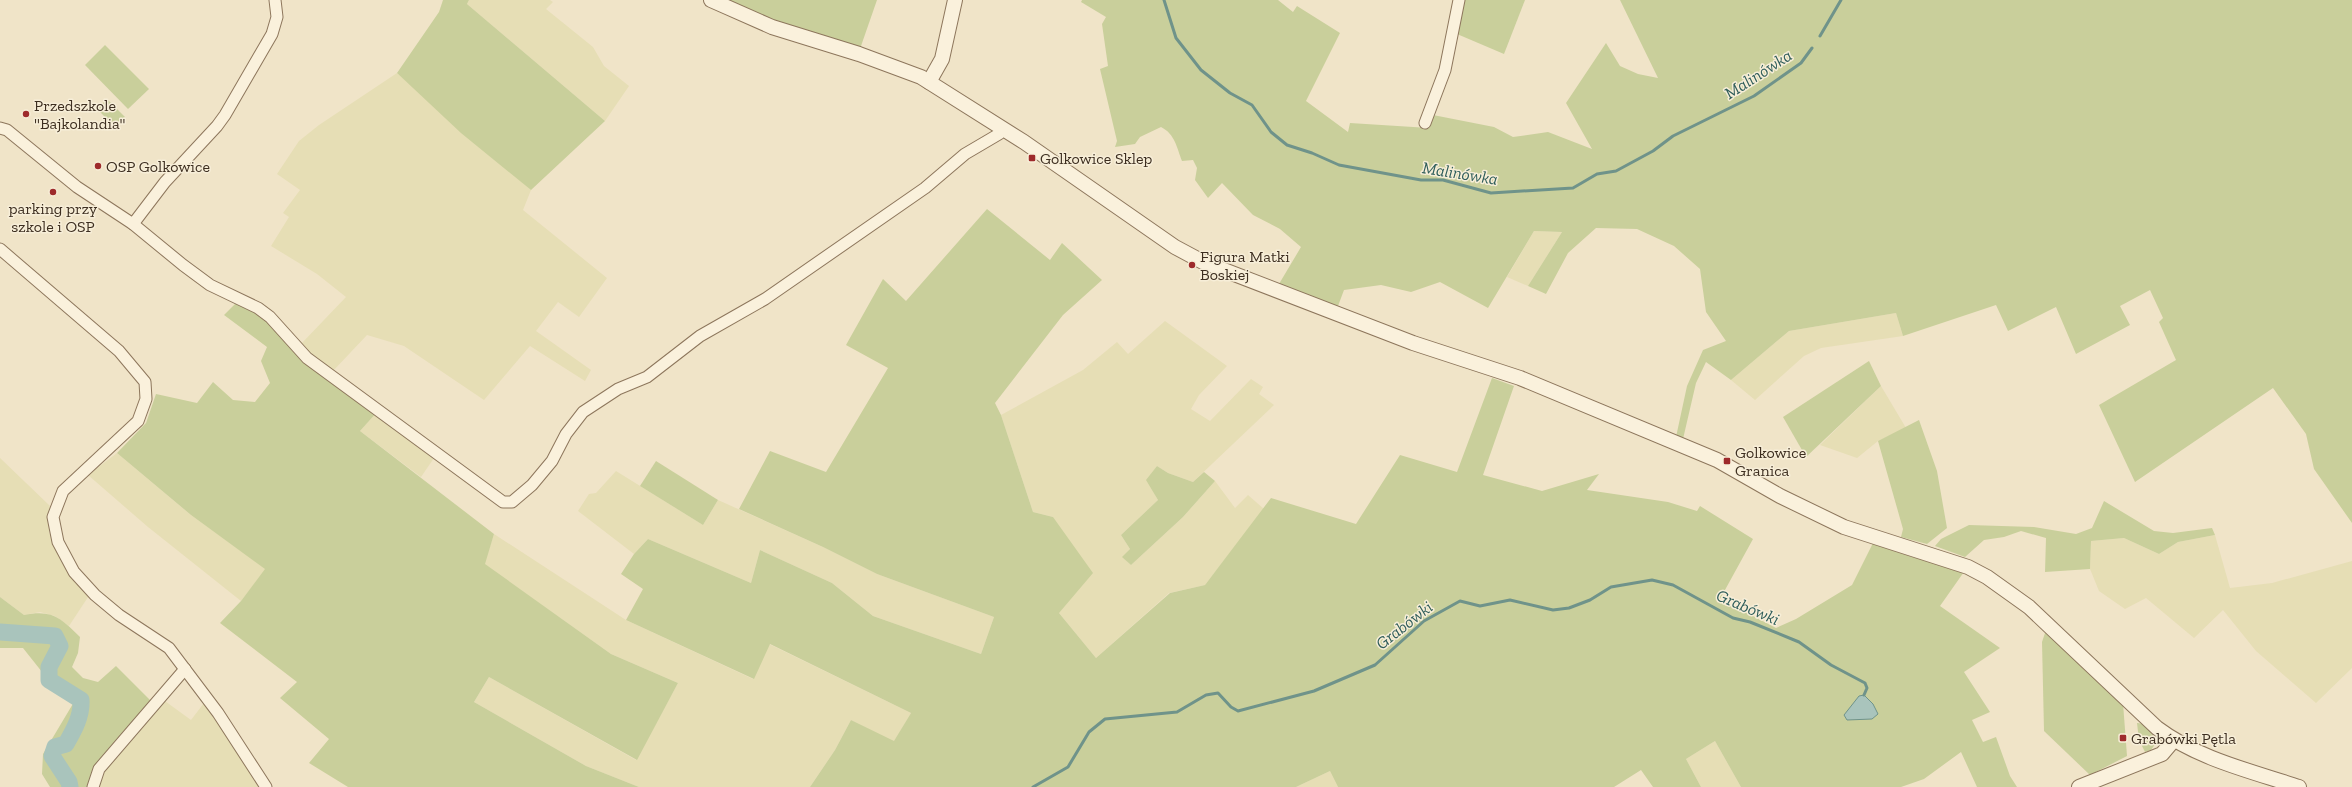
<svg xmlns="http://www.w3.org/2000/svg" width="2352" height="787" font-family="'Zilla Slab',serif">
  <rect width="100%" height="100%" fill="#f0e4c8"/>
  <g fill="#e6deb5">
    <path d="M 469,0 L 550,0 L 553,2 L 546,9 L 593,47 L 604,66 L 629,86 L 605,121 L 467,4 Z"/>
    <path d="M 397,73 L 531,190 L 523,210 L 607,278 L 579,317 L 558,302 L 536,331 L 591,370 L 585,381 L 530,346 L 484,400 L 404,346 L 367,335 L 333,371 L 308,353 L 301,344 L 346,297 L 317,274 L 271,246 L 289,217 L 283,213 L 300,190 L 277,174 L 299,141 L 319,125 Z"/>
    <path d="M 1534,231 L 1562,232 L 1528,286 L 1507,277 Z"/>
    <path d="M 1896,313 L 1903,336 L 1821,348 L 1804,356 L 1755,400 L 1731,380 L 1789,331 Z"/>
    <path d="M 1165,321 L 1227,366 L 1199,395 L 1191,409 L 1210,421 L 1251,379 L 1263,387 L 1259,394 L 1274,405 L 1193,482 L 1168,473 L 1157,466 L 1147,480 L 1158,500 L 1121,535 L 1130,549 L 1123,557 L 1131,565 L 1183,517 L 1215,481 L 1235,508 L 1248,495 L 1264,509 L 1205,585 L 1169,593 L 1096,658 L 1059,613 L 1053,517 L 1033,512 L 1001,415 L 1083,370 L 1117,342 L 1128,354 Z"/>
    <path d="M 1881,386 L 1906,428 L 1878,441 L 1857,458 L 1820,445 Z"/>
    <path d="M 378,411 L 436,455 L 421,477 L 360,431 Z"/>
    <path d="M 117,453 L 191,515 L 266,569 L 241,601 L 148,527 L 88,475 Z"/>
    <path d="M 0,458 L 50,506 L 49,532 L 62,563 L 90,594 L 69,626 L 55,616 L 40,612 L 24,615 L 0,597 Z"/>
    <path d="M 616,471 L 703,525 L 718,500 L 823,547 L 877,574 L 994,617 L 981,654 L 873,616 L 832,583 L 760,550 L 751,583 L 648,539 L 634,554 L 578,511 L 589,494 L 596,493 Z"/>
    <path d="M 494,534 L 626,620 L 753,679 L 769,644 L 911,713 L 894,742 L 851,720 L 835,750 L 810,787 L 639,787 L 586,766 L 474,702 L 489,677 L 636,760 L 678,683 L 611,654 L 484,564 Z"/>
    <path d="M 2215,535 L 2230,588 L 2272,583 L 2352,561 L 2352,668 L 2316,703 L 2256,651 L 2223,610 L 2194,638 L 2146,598 L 2125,609 L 2099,591 L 2090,569 L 2091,541 L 2124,538 L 2159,554 L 2178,542 Z"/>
    <path d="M 158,696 L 191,720 L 204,703 L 262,787 L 88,787 Z"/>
    <path d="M 1715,741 L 1741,787 L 1701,787 L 1686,759 Z"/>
    <path d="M 1330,771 L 1338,787 L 1296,787 Z"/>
  </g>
  <g fill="#c9cf9b">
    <path d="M 443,0 L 469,0 L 467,4 L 605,121 L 531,190 L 461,133 L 397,73 L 439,12 Z"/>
    <path d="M 717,0 L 877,0 L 861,46 L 854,49 Z"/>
    <path d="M 1082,0 L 1278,0 L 1293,12 L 1297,6 L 1340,33 L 1306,101 L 1348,132 L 1350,123 L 1429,128 L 1433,115 L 1494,127 L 1513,137 L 1548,132 L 1592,149 L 1566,103 L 1606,43 L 1620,66 L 1638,74 L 1658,78 L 1620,0 L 2352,0 L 2352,523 L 2314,469 L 2306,434 L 2273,388 L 2135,482 L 2099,405 L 2176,360 L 2159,322 L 2163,318 L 2150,290 L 2120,306 L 2130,325 L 2076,354 L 2056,307 L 2008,331 L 1996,305 L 1903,336 L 1896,313 L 1789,331 L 1731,380 L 1706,362 L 1696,383 L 1683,439 L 1676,437 L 1687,386 L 1703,350 L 1726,341 L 1706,312 L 1700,269 L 1674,246 L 1637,229 L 1596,228 L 1568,253 L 1546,294 L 1528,286 L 1562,232 L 1534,231 L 1488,308 L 1440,282 L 1411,292 L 1381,285 L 1344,290 L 1338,306 L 1279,284 L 1301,247 L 1280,229 L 1253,215 L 1222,183 L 1208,198 L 1195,180 L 1197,168 L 1193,160 L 1182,161 C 1177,148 1175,134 1161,127 L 1140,137 L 1135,144 L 1115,147 L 1117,141 L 1100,69 L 1108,66 L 1102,24 L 1106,17 L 1081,2 Z"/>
    <path d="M 1463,0 L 1525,0 L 1504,54 L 1457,34 Z"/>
    <path d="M 105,45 L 149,89 L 128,109 L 85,65 Z"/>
    <path d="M 107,99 L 125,117 L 115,127 L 97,109 Z"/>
    <path d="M 987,209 L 1050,260 L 1062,243 L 1102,280 L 1063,315 L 995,403 L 1001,415 L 1033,512 L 1053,517 L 1093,573 L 1059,613 L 1096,658 L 1170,593 L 1205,585 L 1271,498 L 1356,524 L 1400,455 L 1457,472 L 1492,378 L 1514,386 L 1483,475 L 1542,491 L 1599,474 L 1587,490 L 1668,502 L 1697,511 L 1700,506 L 1753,539 L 1720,599 L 1776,628 L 1796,619 L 1852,585 L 1873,543 L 1912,557 L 1951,564 L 1966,569 L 1940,606 L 2000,648 L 1964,672 L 1990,712 L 1972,720 L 1983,742 L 1996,737 L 2010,776 L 2017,787 L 1977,787 L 1961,752 L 1924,779 L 1901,787 L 1741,787 L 1715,741 L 1686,759 L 1701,787 L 1653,787 L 1641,770 L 1614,787 L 1338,787 L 1330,771 L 1296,787 L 810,787 L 835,750 L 851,720 L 894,741 L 911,713 L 770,644 L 754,679 L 626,620 L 643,589 L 621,574 L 634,554 L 648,539 L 751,583 L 760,550 L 832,583 L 873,616 L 981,654 L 994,617 L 877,574 L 823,547 L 739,509 L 770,451 L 826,472 L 888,368 L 846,345 L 883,279 L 906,301 Z"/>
    <path d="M 238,301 L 257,309 L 378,411 L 360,431 L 494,534 L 485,564 L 611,654 L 678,683 L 637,760 L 489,677 L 474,702 L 586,766 L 639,787 L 348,787 L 309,763 L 329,739 L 280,698 L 297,682 L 220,623 L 241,601 L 265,569 L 191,515 L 117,453 L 146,423 L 156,394 L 197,403 L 213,382 L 233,400 L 255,402 L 270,383 L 261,361 L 267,347 L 224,315 Z"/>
    <path d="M 1869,361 L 1881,386 L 1806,457 L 1783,417 Z"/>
    <path d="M 1919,420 L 1937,471 L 1947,528 L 1927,544 L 1901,537 L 1903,529 L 1878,441 Z"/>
    <path d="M 656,461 L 718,500 L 703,525 L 640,486 Z"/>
    <path d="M 1157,466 L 1168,473 L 1193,482 L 1204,472 L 1215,481 L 1183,517 L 1131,565 L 1122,557 L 1130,549 L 1121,535 L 1158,500 L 1146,480 Z"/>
    <path d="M 2104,501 L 2154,531 L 2173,533 L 2212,528 L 2215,535 L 2178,542 L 2159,554 L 2124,538 L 2091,541 L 2090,569 L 2045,572 L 2046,538 L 2021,531 L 2004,537 L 1984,540 L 1965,557 L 1935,546 L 1941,539 L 1969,525 L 2034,527 L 2076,534 L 2092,528 Z"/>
    <path d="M 0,597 L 24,615 C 52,609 61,618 80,637 L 78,653 L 72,667 L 83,678 L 98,682 L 116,666 L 151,701 L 88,787 L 50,787 L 42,774 L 43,754 L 74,702 L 50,682 L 23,648 L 0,648 Z"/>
    <path d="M 2046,630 L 2123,703 L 2127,756 L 2090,775 L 2044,731 L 2042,642 Z"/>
    <path d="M 2137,723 C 2145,722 2155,736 2156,743 L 2151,750 L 2145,752 L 2139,740 Z"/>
  </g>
  <path fill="#a9c4bc" stroke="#6f938a" d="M 1864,695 L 1873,704 L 1878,714 L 1872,719 L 1847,720 L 1844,715 L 1859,696 Z"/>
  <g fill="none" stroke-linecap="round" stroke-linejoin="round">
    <g stroke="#6f938a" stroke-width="3">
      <path d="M 1164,0 L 1176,38 L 1201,70 L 1230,93 L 1252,105 L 1271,132 L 1287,145 L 1312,153 L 1339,165 L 1421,180 L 1443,180 L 1491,193 L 1573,188 L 1597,174 L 1616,171 L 1653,151 L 1673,136 L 1754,96 L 1801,63 L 1812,48"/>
      <path d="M 1820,36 L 1841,0"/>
      <path d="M 1033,787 L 1068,767 L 1089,732 L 1105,719 L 1177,712 L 1206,695 L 1218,693 L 1231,707 L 1238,711 L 1314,691 L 1375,665 L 1424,621 L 1460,601 L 1480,606 L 1510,600 L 1553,610 L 1569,608 L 1590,600 L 1611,587 L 1652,580 L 1673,585 L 1733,618 L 1750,622 L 1799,642 L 1831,665 L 1865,683 L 1867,688 L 1864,695"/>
    </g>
    <path stroke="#a9c4bc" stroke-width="17" d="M 0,632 L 55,636 L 60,646 L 49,667 L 49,680 L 81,700 C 82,716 74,730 66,744 L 55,747 L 52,756 L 69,782 L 70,787"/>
    <defs>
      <g id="minor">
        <path d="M 1425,123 L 1445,70 L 1459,0"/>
        <path d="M 0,128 L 7,130 L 77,187 L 133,224 L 183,265 L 210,285 L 258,308 L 270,317 L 307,358 L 503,502 L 512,502 L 532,485 L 552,461 L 566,434 L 583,412 L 618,389 L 647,377 L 700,336 L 765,299 L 925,188 L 965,154 L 999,134 L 1003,129"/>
        <path d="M 133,224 L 165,182 L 217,126 L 225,115 L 272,34 L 277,17 L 275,0"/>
        <path d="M 0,249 L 119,351 L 145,382 L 146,399 L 138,421 L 63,491 L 53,517 L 58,542 L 74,572 L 95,595 L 119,615 L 169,648 L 218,713 L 266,787"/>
        <path d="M 93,787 L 99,769 L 185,669"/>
      </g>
      <g id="tertiary">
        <path d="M 711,0 L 772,27 L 859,54 L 921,77 L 1024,142 L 1175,247 L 1203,262 L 1413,343 L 1520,378 L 1717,460 L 1780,496 L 1844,527 L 1968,567 L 1987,577 L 2029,607 L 2157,728 C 2198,759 2251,771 2299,787"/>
        <path d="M 929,82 L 942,59 L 955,0"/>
        <path d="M 2079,787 L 2162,754 L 2173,741"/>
      </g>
    </defs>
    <use href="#minor" stroke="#8d765c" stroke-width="13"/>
    <use href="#tertiary" stroke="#8d765c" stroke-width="16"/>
    <use href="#minor" stroke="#faf1dc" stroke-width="11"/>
    <use href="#tertiary" stroke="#faf1dc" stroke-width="14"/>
  </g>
  <g fill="#9e2a2b" stroke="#f7eed8" stroke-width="1.5">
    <circle cx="26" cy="114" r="4"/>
    <rect x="1028" y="154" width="8" height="8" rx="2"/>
    <circle cx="98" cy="166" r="4"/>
    <circle cx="53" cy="192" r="4"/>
    <circle cx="1192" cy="265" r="4"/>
    <rect x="1723" y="457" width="8" height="8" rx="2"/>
    <rect x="2119" y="734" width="8" height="8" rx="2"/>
  </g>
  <g text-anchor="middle" stroke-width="3" stroke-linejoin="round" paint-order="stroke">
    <g font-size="16" fill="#3d2e20" stroke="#f7eed8" text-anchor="start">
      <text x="34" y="111">Przedszkole<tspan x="34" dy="18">"Bajkolandia"</tspan></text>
      <text x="1040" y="164">Golkowice Sklep</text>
      <text x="106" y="172">OSP Golkowice</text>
      <text x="53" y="214" text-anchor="middle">parking przy<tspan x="53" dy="18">szkole i OSP</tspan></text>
      <text x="1200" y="262">Figura Matki<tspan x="1200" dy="18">Boskiej</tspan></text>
      <text x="1735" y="458">Golkowice<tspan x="1735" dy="18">Granica</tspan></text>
      <text x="2131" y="744">Grabówki Pętla</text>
    </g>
    <g font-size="17" font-style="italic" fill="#2f5d5a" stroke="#f7eed8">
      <text transform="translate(1758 74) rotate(-33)" y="6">Malinówka</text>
      <text transform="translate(1460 173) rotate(9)" y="6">Malinówka</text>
      <text transform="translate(1748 607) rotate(23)" y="6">Grabówki</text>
      <text transform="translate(1404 625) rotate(-38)" y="6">Grabówki</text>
    </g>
  </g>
</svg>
